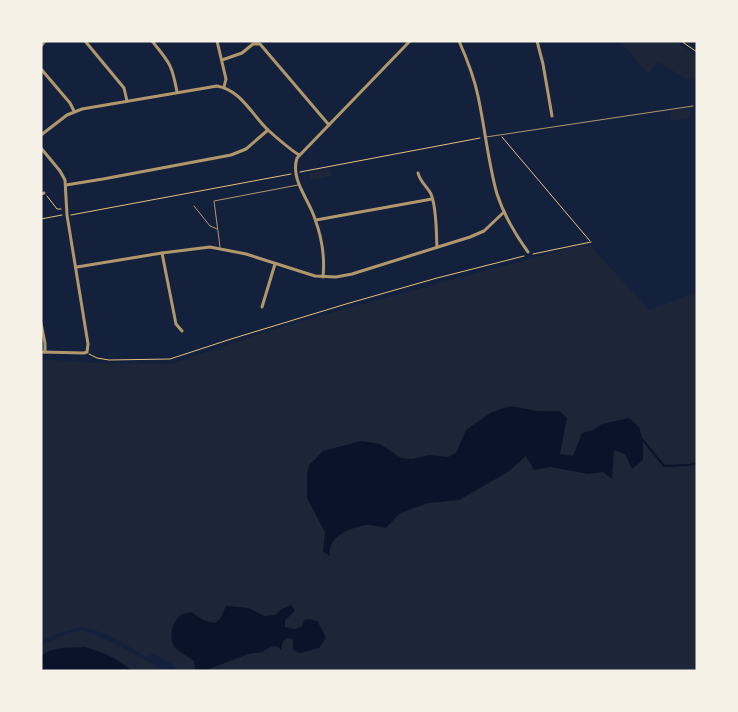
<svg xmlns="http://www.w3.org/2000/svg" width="738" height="712" font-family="'Asap Condensed',sans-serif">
  <rect width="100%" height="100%" fill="#14213d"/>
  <g fill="#1d2539">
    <path d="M 620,41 L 675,41 L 697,56 L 697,81 L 693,78 L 690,81 L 658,62 L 648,74 Z"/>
    <path d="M 692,107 L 690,115 L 687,119 L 673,120 L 671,119 L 670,111 Z"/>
    <path d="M 330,169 L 332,176 L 310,180 L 309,173 Z"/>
    <path d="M 588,243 L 649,310 L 697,292 L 697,671 L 179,671 L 169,662 L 152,653 L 151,655 L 146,657 C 129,647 98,626 78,628 C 65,630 53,636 41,641 L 41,359 L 94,363 L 172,364 L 262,333 L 338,311 Z"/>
    <path d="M 83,630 L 114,643 L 165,671 L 41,671 L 41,645 L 67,634 Z"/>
  </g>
  <g fill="#0b132b">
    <path d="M 511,406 L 537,411 L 559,411 L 567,418 L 560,454 L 573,456 L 582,433 L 593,430 L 602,424 L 629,418 L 639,427 L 643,440 L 643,460 L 632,469 L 625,454 L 614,450 L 612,479 L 603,472 L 588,474 L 551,467 L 534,470 L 526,456 L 508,472 L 459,500 L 428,503 L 400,513 L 386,528 C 380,527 371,524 366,525 C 349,528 327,537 330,556 L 323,552 L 325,532 L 307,498 L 307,475 L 309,465 L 323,451 L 361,441 L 380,444 L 401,458 L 412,459 L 429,455 L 448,457 L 456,453 L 466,430 L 492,412 Z"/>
    <path d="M 291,605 L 295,611 L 285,620 L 285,627 L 295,629 L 302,626 L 304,620 L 310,619 L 318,622 L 326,638 L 319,648 L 300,653 L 293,650 L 293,639 L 287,638 L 283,641 L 281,650 L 278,647 L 272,646 L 262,652 L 248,654 L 204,671 L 195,669 L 194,661 C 188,656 178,652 174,646 C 168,637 173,618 183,614 C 185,613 188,613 191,612 L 205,621 L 215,623 L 220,619 L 226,606 L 249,608 L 264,616 L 275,615 L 282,609 Z"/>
    <path d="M 85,647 C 102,652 118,658 132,671 L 41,671 L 41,656 C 53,646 70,648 85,647 Z"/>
  </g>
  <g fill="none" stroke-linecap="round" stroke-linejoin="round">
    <path stroke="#0b132b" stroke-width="2" d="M 643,440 L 664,466 L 689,465 L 697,463"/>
    <g stroke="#e5c07b" stroke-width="1">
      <path d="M 681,41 L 697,52"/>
      <path d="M 502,137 L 590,241"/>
      <path d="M 300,172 L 480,138"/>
      <path d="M 47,196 L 57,209 L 61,209"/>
      <path d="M 71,215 L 291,174"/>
      <path d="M 41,219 L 62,215"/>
      <path d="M 533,254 L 591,242"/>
      <path d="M 89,354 L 97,358 L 109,360 L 170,359 L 231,339 L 346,304 L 437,278 L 524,256"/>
    </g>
    <g stroke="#b1986c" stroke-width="1">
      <path d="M 486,137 L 693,106"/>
      <path d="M 194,206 L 210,226 L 217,229"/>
      <path d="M 220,247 L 214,201 L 298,185"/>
    </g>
    <g stroke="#b1986c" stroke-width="3">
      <path d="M 85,41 L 124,88 L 127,101"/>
      <path d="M 152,41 C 169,62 172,64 177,92"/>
      <path d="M 217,41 L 226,79 L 224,87"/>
      <path d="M 459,41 C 467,59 474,77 478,96 C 485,128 488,162 497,194 C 504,215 515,234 528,252"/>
      <path d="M 537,41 L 543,64 L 552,116"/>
      <path d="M 41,46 L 45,41"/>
      <path d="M 222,60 L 242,53 L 253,44 L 260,44 L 329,125"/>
      <path d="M 41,69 L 70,103 L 74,111"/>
      <path d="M 41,135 L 67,115 L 82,109 L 217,86 C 241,90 252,115 268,130 C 278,139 288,148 299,155"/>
      <path d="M 41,148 L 60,171 L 65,180 L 67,215 L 88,344 L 87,352 L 84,353 L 41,352"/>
      <path d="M 418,173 C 420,182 427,186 431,194 C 437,209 436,231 437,247"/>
      <path d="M 66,185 L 103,179 L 231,155 L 246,149 L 268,130"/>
      <path d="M 41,194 L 44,193"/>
      <path d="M 316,220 L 432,199"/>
      <path d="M 162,253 L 176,324 L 182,331"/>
      <path d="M 77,267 L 162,253 L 210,247 L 246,254 L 315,276 L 336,277 L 352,274 L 470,237 L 484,231 L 504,212"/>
      <path d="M 323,277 C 325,257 322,238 315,219 C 309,199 290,180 297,158 L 410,41"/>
      <path d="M 262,307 L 275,264"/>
      <path d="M 41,323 L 45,343 L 45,352"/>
    </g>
  </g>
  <rect width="738" height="712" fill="none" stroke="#f6f1e7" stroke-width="85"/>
</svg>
